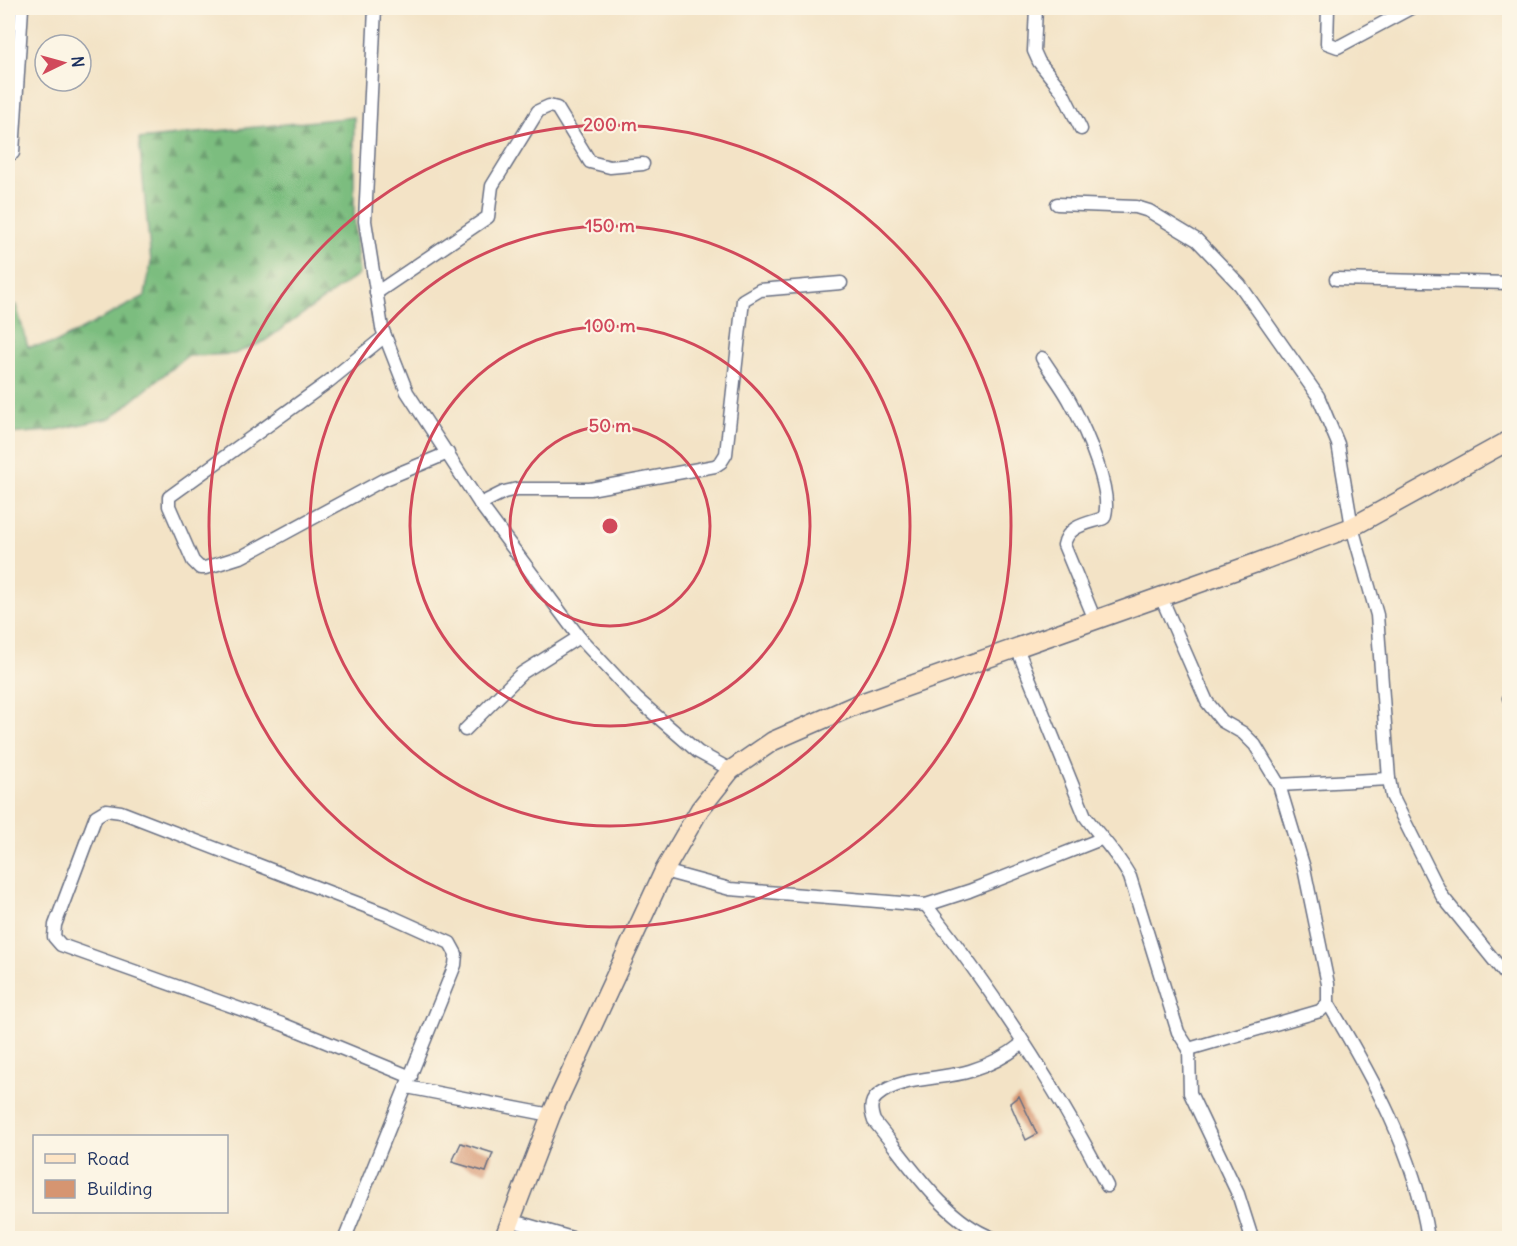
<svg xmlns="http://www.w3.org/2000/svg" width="1517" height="1246" font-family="Delius,sans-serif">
  <defs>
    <pattern id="forest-firs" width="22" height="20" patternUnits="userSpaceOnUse" patternTransform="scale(1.5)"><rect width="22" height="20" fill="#7cbd7f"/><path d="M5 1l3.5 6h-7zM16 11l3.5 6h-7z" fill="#659a6b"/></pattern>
  </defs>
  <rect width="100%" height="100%" fill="#fcf5e5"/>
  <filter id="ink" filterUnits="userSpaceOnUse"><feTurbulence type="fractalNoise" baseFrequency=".0167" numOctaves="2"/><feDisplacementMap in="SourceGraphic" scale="12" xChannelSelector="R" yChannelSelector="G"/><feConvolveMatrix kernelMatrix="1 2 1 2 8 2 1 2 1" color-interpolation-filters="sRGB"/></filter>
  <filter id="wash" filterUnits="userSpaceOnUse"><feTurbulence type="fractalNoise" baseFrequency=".008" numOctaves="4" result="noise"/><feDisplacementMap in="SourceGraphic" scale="24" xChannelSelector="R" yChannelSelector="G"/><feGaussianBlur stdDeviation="1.35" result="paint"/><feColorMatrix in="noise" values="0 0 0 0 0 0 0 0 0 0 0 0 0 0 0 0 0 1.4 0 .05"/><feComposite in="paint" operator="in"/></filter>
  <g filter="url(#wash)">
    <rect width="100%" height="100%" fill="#f3e3c6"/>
    <path fill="url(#forest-firs)" stroke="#4c766e" stroke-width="1.5" d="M 354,117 L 354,217 L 359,274 L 263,342 L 234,354 L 187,356 L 111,418 L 50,431 L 8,434 L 8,306 L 16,305 L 28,347 L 56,343 L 145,296 L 151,262 L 139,139 Z"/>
    <g id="blocks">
      <g fill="#d69571">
        <path d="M 1019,1096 L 1037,1134 L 1026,1140 L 1010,1103 Z"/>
        <path d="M 461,1143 L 493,1153 L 486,1172 L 452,1162 Z"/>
      </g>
    </g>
  </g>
  <g filter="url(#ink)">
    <use href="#blocks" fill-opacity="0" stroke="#676e82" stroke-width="1.5"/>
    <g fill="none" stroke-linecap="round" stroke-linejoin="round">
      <defs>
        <g id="street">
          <path d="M 375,8 L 365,221 L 382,328 L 407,392 L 480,504 L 579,637 L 637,699 L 698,752 L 731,770"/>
          <path d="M 1036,8 L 1034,51 L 1039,62 L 1062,91 L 1081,129"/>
          <path d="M 1328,8 L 1327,43 L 1338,47 L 1411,8"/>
          <path d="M 13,153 L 22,8"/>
          <path d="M 1057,204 L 1136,207 L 1149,211 L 1197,240 L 1240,285 L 1318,396 L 1338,444 L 1352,527 L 1377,615 L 1389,779 L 1392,796 L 1442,896 L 1510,980"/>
          <path d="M 1336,279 L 1510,283"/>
          <path d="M 376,293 L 488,217 L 492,186 L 538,111 L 549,106 L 557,108 L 590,162 L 610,167 L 643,164"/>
          <path d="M 385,336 L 328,382 L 169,497 L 169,506 L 193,561 L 200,568 L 205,568 L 243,556 L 383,480 L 448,453"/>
          <path d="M 1042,358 C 1052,374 1064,389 1072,405 C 1085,429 1114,493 1104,518 C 1087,524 1068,525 1064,545 L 1095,620"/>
          <path d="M 480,504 L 504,492 L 517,489 L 590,489 L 715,466 L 721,462 L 726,454 L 743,300 L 760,290 L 841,283"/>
          <path d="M 1161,597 L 1207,702 L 1222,721 L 1243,733 L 1255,745 L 1279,785 L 1389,779"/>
          <path d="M 1017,648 L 1085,816 C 1100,837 1118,854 1130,877 L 1178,1032 L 1189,1049 L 1190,1093 L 1238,1194 L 1252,1238"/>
          <path d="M 1509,698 L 1510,698"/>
          <path d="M 465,730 L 522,673 L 579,637"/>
          <path d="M 664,871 L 730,889 L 926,905 L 969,891 L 1101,839"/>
          <path d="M 926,905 C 994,993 1056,1086 1107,1186"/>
          <path d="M 1328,1003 C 1372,1076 1415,1153 1428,1238"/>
          <path d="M 1189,1049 L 1320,1011 L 1328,1003 L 1328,984 L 1304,868 L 1279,785"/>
          <path d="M 407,1087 L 551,1115"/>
          <path d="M 510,1220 L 572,1238"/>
          <path d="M 345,1238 L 455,965 L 456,954 L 450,943 L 388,915 L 121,812 L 106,810 L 96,816 L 55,925 L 54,937 L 61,945 L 282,1024 L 411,1077"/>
          <path d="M 993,1238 C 943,1220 907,1160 874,1121 C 871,1112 869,1103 877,1096 C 900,1076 942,1080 970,1071 C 990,1065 1007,1056 1023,1043"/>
        </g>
        <path id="secondary" d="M 504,1238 L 551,1115 L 664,871 L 700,809 L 731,770 L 773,741 L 858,704 L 1256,563 L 1352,527 L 1510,440"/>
      </defs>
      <use href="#street" stroke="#676e82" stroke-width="15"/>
      <use href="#secondary" stroke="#676e82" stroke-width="21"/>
      <use href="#street" stroke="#fff" stroke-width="12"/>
      <use href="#secondary" stroke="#fee5c5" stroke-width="18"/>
    </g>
  </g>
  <g fill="none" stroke="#d1495b" stroke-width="3">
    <circle cx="610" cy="526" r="100"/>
    <circle cx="610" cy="526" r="200"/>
    <circle cx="610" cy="526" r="300"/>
    <circle cx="610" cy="526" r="401"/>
  </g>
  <circle cx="610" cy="526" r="9" fill="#d1495b" stroke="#fcf5e5" stroke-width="3"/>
  <g font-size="18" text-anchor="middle" font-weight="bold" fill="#d1495b" stroke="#fcf5e5" stroke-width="4.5" stroke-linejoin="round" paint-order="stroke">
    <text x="610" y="131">200 m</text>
    <text x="610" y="232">150 m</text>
    <text x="610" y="332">100 m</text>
    <text x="610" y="432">50 m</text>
  </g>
  <rect width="1517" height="1246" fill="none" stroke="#fcf5e5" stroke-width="30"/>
  <rect x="33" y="1135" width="195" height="78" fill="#fcf5e5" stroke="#a2a6af" stroke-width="1.5"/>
  <rect x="45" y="1154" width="30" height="9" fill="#fee5c5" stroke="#a2a6af" stroke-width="1.5"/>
  <text x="87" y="1165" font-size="18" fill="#1b2f5e">Road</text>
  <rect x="45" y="1180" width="30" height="18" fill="#d69571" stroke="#a2a6af" stroke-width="1.5"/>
  <text x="87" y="1195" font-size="18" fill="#1b2f5e">Building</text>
  <g transform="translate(63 63) rotate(85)"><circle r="28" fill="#fcf5e5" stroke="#a2a6af" stroke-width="1.5"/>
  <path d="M0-4.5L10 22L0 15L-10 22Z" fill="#d1495b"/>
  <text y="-9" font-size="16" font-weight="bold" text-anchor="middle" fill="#1b2f5e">N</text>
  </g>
</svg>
